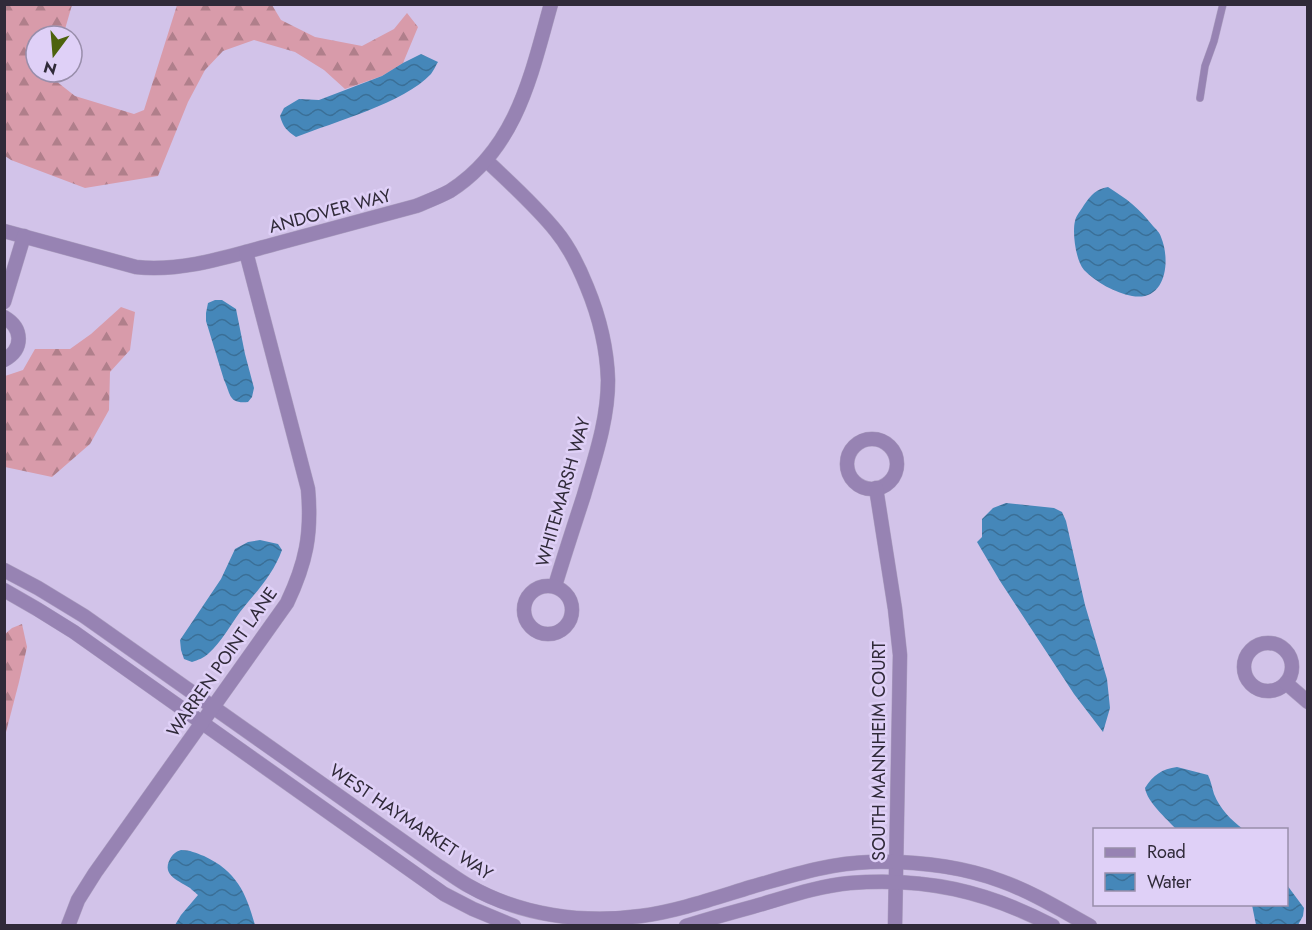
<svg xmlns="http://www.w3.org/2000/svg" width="1312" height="930" font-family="Jost,sans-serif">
  <defs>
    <pattern id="forest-firs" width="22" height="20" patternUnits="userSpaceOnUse" patternTransform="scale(1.5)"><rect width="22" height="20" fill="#d89baa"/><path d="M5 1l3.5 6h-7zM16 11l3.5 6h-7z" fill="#b07f8b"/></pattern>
    <pattern id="water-waves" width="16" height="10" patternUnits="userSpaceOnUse" patternTransform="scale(1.5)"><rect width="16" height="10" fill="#4587b9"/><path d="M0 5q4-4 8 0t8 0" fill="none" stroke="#3a6f97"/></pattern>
  </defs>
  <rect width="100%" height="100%" fill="#d2c3e9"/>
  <g fill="url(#forest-firs)">
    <path d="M 4,5 L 72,5 L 63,36 L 36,36 L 36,72 L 55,72 L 56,81 L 75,96 L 134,114 L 144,110 L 177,5 L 272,5 L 281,20 L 315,37 L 362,46 L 394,29 L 407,13 L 418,27 L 403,63 L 382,76 L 345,89 L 324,70 L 295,52 L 254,40 L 223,51 L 205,70 L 188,102 L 158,176 L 85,188 L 11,160 L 5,156 Z"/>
    <path d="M 121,307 L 135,312 L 130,350 L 110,372 L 109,410 L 90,444 L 52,477 L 5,467 L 5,376 L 23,370 L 35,349 L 70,349 L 91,334 Z"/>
    <path d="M 22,624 L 27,647 L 19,682 L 5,736 L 5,634 L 12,628 Z"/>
  </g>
  <g fill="url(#water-waves)">
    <path d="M 421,54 L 438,62 C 436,65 434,70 431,74 C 404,103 334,122 296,137 C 287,131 283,127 280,116 L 284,108 L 299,99 L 319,100 L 382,76 L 403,63 Z"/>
    <path d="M 1108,187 C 1127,199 1139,208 1153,226 C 1156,229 1160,233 1161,237 C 1171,261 1166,302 1132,296 C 1115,293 1096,282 1084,270 C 1076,261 1072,233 1075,221 C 1076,216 1081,210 1084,205 C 1091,195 1096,189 1108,187 Z"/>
    <path d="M 215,300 L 222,300 L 236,309 L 245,354 L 254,388 L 252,397 L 248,402 C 228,404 231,394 224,380 L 206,321 L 206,313 L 208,303 Z"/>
    <path d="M 1006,503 L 1054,508 L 1062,512 L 1066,521 L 1085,605 L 1107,679 L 1110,708 L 1103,732 L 1074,694 L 1000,581 L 977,542 L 982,537 L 982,519 L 993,508 Z"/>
    <path d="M 260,540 L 278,544 L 282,550 C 273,575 256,592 240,612 C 230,626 221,642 209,653 C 204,658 198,660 192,662 L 184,659 L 181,650 L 180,640 L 221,579 L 235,549 L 248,542 Z"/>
    <path d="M 1177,767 L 1208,775 C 1211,781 1212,788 1214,794 C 1220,809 1231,820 1243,829 L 1176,829 C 1167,819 1147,802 1145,788 C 1153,775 1162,769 1177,767 Z"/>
    <path d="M 181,850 C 190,850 196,853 204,856 C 236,871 246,892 255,925 L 175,925 L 181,915 L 198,895 C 197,894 191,889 190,888 C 180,881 161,876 170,859 C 173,854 175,852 181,850 Z"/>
    <path d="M 1287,885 L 1304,908 L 1303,916 L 1298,925 L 1256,925 L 1252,905 L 1286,904 Z"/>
  </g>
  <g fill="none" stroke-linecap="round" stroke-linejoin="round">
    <defs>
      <path id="lane" d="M 1200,98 L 1205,66 L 1214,41 L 1223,4"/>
      <g id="street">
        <path d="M 486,160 C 510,183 535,205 556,231 C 570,248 579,267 587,287 C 599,316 607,348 608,380 C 608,420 595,457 584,495 C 574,526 564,556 555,586"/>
        <path d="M 4,231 L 136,267 C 183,272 230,256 275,244 C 322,231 369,219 416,206 C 428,201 439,197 450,191 C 517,148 531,75 551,4"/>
        <path d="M 4,302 L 24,236"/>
        <path d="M 4,317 C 23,328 24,349 4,360"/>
        <circle cx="872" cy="464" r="25"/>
        <path d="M 876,488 L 895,609 L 900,655 L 895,926"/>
        <path d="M 4,570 L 38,588 L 84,616 L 438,866 C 448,872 458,880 469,886 C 520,915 582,924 641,916 C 678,911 715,898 751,887 C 790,876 829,863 870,862 C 913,861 960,866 1001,881 C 1032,892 1061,910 1090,926"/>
        <circle cx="548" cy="610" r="24"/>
        <path d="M 4,590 L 37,609 L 74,632 L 444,894 L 473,909 L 514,926"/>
        <circle cx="1268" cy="667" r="24"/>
        <path d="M 1286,683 L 1308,702"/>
        <path d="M 68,926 L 78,900 L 95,873 L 287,603 C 306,563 312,534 308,489 L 246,252"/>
        <path d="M 686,926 C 708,919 730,913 752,907 C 784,898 817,886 850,883 C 924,877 987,891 1053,926"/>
      </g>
    </defs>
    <use href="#lane" stroke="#aea1c2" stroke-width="8"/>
    <use href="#street" stroke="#aea1c2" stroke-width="15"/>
    <use href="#lane" stroke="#9783b3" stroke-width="7"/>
    <use href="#street" stroke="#9783b3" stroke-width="14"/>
  </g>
  <g text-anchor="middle" stroke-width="5" stroke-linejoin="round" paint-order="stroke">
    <g font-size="18" fill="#302a39" stroke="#dfd0f7">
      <text transform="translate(330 211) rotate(-15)" y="6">ANDOVER WAY</text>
      <text transform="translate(563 492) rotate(-74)" y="6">WHITEMARSH WAY</text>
      <text transform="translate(222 662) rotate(-55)" y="6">WARREN POINT LANE</text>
      <text transform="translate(879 751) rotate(-90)" y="6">SOUTH MANNHEIM COURT</text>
      <text transform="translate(411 822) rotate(34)" y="6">WEST HAYMARKET WAY</text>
    </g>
  </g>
  <rect width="1312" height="930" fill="none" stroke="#302a39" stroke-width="12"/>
  <rect x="1093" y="828" width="195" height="78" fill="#dfd0f7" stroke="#998eab" stroke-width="1.5"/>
  <rect x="1105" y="848" width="30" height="9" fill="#9783b3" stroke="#998eab" stroke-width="1.5"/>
  <text x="1147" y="858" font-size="18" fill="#302a39">Road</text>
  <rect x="1105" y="873" width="30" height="18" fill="url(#water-waves)" stroke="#998eab" stroke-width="1.5"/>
  <text x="1147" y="888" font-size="18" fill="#302a39">Water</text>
  <g transform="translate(54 54) rotate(196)"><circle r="28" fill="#dfd0f7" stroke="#998eab" stroke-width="1.5"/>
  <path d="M0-4.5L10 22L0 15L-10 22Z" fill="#4d620d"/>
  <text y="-9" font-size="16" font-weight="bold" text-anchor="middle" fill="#302a39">N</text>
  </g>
</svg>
